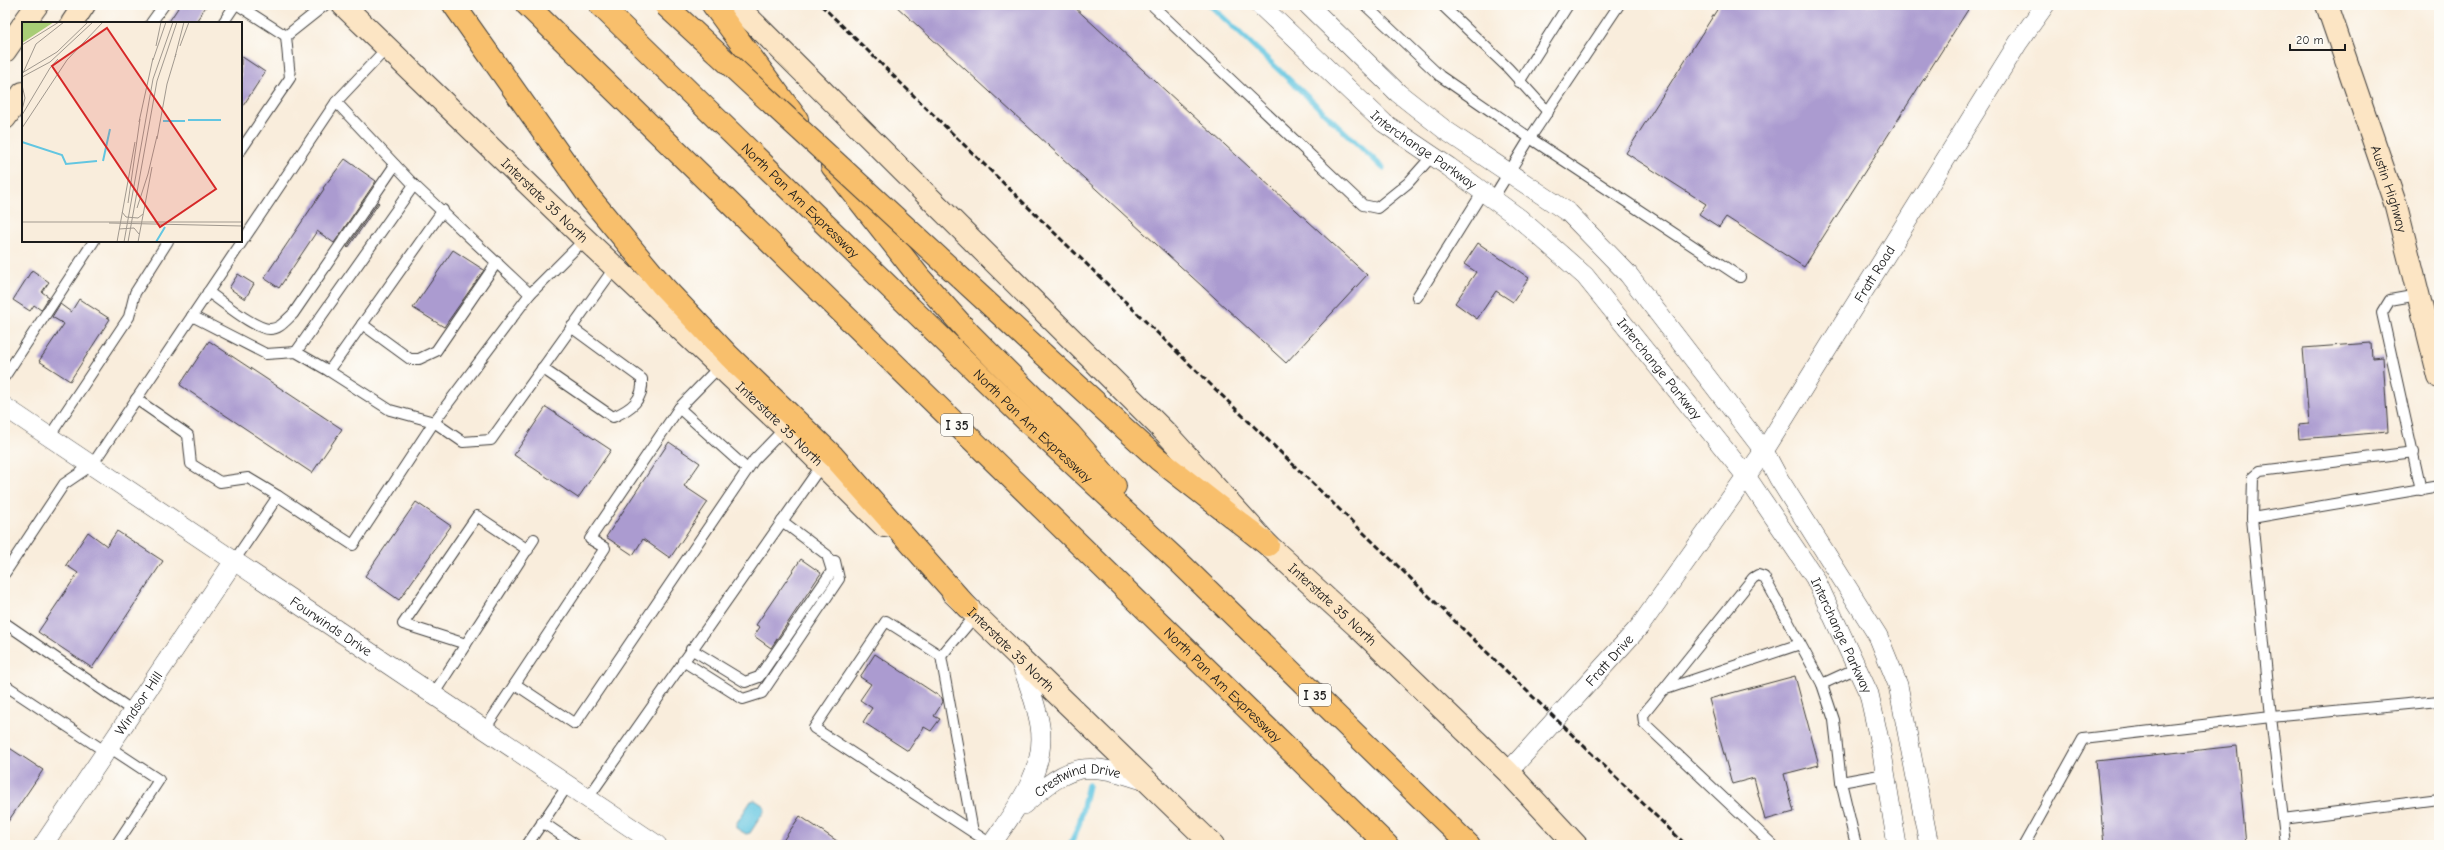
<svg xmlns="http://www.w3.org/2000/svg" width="2444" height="850" font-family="'Comic Neue',sans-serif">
  <rect width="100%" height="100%" fill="#fdfcf7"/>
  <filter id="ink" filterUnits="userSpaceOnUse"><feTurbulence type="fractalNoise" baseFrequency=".025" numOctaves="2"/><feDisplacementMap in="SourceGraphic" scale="8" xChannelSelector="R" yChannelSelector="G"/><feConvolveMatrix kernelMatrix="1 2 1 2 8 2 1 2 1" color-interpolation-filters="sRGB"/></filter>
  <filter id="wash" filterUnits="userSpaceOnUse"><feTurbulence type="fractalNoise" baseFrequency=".012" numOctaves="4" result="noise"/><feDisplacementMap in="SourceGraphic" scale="16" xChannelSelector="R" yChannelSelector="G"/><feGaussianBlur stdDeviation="0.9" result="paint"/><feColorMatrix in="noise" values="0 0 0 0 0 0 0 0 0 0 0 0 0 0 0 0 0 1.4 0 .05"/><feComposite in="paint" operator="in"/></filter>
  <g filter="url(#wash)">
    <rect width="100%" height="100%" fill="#f9eddc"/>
    <path fill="#63c6e1" stroke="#40717e" d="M 755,800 L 764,806 L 765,810 L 750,833 L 746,834 L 736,828 L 736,824 L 751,801 Z"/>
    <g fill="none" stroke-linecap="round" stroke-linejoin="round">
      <g stroke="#63c6e1" stroke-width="5.5">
        <path d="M 1210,5 L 1383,168"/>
        <path d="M 1070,845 L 1079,825 L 1088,785"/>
      </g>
    </g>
    <g id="blocks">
      <g fill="#ab9bd0">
        <path d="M 180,5 L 207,5 L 195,23 L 168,23 Z"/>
        <path d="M 895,5 L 1072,5 L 1367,275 L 1286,363 Z"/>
        <path d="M 1720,5 L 1971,5 L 1804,267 L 1726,217 L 1719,227 L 1699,214 L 1706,204 L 1626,153 Z"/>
        <path d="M 241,56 L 265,72 L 241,109 Z"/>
        <path d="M 345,159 L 376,181 L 334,243 L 317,231 L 279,288 L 264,278 L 324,189 L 323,188 Z"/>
        <path d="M 378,202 L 379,203 L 348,248 L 347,247 Z"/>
        <path d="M 1478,243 L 1529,278 L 1513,302 L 1496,291 L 1477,319 L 1455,303 L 1476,272 L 1464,264 Z"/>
        <path d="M 453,250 L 484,270 L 444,327 L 413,308 Z"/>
        <path d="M 32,270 L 49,282 L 42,292 L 49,297 L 41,310 L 34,305 L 30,311 L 13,300 Z"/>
        <path d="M 238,274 L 254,284 L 245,299 L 229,288 Z"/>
        <path d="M 79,299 L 110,319 L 70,381 L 39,361 L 64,324 L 52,317 L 60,304 L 71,312 Z"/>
        <path d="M 209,341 L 342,429 L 312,473 L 180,385 Z"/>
        <path d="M 2371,343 L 2372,358 L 2383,357 L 2388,432 L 2299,439 L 2298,425 L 2309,424 L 2303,348 Z"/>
        <path d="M 546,407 L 611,450 L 578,498 L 514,455 Z"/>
        <path d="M 669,442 L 700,463 L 684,486 L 708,502 L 670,558 L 643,539 L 633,555 L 606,537 Z"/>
        <path d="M 416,502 L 451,526 L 399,600 L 365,576 Z"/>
        <path d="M 117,531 L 163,561 L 92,668 L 38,632 L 78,573 L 66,565 L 88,532 L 107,546 Z"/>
        <path d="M 801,559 L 821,573 L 771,648 L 754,636 L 760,627 L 756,625 Z"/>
        <path d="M 875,654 L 942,698 L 943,702 L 934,716 L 940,719 L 931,731 L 924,727 L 908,751 L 863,722 L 872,708 L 860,700 L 871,684 L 860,677 Z"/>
        <path d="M 1795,676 L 1819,765 L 1784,774 L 1794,812 L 1765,820 L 1754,778 L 1732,784 L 1709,699 Z"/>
        <path d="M 5,745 L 43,770 L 5,826 Z"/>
        <path d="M 2237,746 L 2246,845 L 2104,845 L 2096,761 Z"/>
        <path d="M 800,816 L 843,845 L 780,845 Z"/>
      </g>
    </g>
  </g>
  <g filter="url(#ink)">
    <use href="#blocks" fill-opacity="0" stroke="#3d3b39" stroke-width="1"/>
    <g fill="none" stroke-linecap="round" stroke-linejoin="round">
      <defs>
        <g id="service">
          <path d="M 238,5 L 286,36"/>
          <path d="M 1152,5 L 1363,205 L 1377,208 L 1408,183 L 1432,156"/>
          <path d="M 1365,5 L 1440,76 L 1530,138 L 1740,277"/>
          <path d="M 1442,5 L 1508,68 L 1548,112"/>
          <path d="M 151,23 L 164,5"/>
          <path d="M 223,23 L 235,5"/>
          <path d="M 286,36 L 325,5"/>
          <path d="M 1519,82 L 1568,5"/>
          <path d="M 336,102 L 414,185 L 530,294 L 585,239"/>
          <path d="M 241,150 L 290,78 L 286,36"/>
          <path d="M 1492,200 L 1530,138 L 1619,5"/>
          <path d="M 208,292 C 222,301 254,329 270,329 C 280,329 286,320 293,314 L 395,165"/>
          <path d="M 2418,295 L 2390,300 L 2382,313 L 2421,490"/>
          <path d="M 1417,297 L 1482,193"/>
          <path d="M 192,316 L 266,354 L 296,352 L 329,371 L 390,410 L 434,422 L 530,294"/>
          <path d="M 362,324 L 410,359 L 419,359 L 436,351 L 497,262"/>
          <path d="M 296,352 L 414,185"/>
          <path d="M 542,368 L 613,417 C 631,409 644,400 642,379 L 571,327"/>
          <path d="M 329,371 L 443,210"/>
          <path d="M 5,376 L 94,241"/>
          <path d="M 136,399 L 188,435 L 191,464 L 220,482 L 248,478 L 278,496 L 234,561"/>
          <path d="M 679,408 L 747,469"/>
          <path d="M 49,437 L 129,317 L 135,293 L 168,241"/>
          <path d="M 278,496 L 353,545 L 434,422 L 463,442 L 491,440 L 615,267"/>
          <path d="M 2252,518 L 2253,477 L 2260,471 L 2414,452"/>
          <path d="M 5,573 L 64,484 L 92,465 L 336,102 L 386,49"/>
          <path d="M 976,615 L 941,656 L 886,621 L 814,728 L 991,844"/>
          <path d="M 5,623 L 133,711"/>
          <path d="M 466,644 L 403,624 L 477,516 L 528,550"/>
          <path d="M 691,649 L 745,682 L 759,677 L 832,571 L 827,555 L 782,521"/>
          <path d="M 941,656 L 973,832"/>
          <path d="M 683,661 L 743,699 L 762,693 L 839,579 L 835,561"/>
          <path d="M 515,684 L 575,724 L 754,460 L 785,428"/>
          <path d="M 1822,684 L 1834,720 L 1841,782"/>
          <path d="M 5,685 L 106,752"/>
          <path d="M 1663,690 L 1800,644"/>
          <path d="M 433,695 L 534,539"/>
          <path d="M 485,729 L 605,548 L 590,539 L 679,408 L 719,367"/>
          <path d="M 109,747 L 159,780 L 116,845"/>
          <path d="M 588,798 L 821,466"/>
          <path d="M 2283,819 L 2439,799"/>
          <path d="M 542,822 L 576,845"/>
          <path d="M 527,845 L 568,785"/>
          <path d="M 1773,845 L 1644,723 L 1643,715 L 1753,578 L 1758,575 L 1764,577 L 1822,684 L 1857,668"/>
          <path d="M 1856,845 L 1841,782 L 1885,774"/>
          <path d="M 2024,845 L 2083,739 L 2271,717 L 2252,518 L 2439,486"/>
          <path d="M 2286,845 L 2271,717 L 2439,701"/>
        </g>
        <g id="minor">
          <path id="s1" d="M 1260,5 L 1384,123 L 1449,167 L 1519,218 L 1585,276 L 1746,476 L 1815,578 L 1869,694 L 1882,753 L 1897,845"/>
          <path d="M 1308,5 L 1398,93 L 1445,130 L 1569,213 L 1628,274 L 1764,451 L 1779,479 L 1878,636 L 1898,685 L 1929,845"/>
          <path id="s2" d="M 5,407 L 657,845"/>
          <path id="s3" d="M 1508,772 L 1640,626 L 1764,451 L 2018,43 L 2045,5"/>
          <path id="s4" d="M 1023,805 C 1074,761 1085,761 1148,782"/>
          <path id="s5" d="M 43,845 L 234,561"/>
          <path d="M 991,845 C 1015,810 1047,771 1040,726 C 1036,701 1026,678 1018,655"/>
        </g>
        <g id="secondary">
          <path id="s6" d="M 343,5 L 585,239 L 785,428 L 884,526"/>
          <path id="s7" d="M 736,5 L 1166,433 L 1268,545 L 1359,628 L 1508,772 L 1576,845"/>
          <path id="s8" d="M 2327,5 L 2396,206 L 2439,377"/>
          <path d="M 24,23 L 37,5"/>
          <path d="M 72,23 L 84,5"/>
          <path d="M 5,51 L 23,25"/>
          <path d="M 5,118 L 23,93"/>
          <path id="s9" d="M 953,593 L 1213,845"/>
        </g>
        <g id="motorway">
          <path d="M 454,5 L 591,199 L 662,285 L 729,356 L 833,456 L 967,607"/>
          <path id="s10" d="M 527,5 L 1387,845"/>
          <path id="s11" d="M 600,5 L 1031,425 L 1179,562 L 1469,845"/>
          <path d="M 713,5 L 797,119"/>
          <path d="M 832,166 L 920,278 L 969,333 L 1070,434 L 1115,486"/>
          <path d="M 1041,352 L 1158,459 L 1268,545"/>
        </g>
      </defs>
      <use href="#service" stroke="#3d3b39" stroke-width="12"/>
      <use href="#minor" stroke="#3d3b39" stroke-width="20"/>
      <use href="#secondary" stroke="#3d3b39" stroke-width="24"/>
      <use href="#motorway" stroke="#3d3b39" stroke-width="24"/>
      <use href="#service" stroke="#fff" stroke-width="10"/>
      <use href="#minor" stroke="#fff" stroke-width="19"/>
      <use href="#secondary" stroke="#fce5c4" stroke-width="22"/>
      <use href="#motorway" stroke="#f8bf6c" stroke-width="22"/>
      <path stroke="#1c1c1c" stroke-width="3" stroke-dasharray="6 3" stroke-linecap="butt" d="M 821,5 C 1108,286 1397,565 1686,845"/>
      <defs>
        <path id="motorway-bridge" d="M 665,5 L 1041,352"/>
      </defs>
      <use href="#motorway-bridge" stroke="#3d3b39" stroke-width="24" stroke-linecap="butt"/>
      <use href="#motorway-bridge" stroke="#f8bf6c" stroke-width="22"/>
    </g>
  </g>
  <g text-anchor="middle" stroke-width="4" stroke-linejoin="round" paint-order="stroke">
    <g fill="#fdfcf7" stroke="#605f5e" stroke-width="1">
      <rect x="941" y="414" width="32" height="22" rx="3"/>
      <rect x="1299" y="684" width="32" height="22" rx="3"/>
    </g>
    <g font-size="13" font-weight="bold" fill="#1c1c1c">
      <text x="957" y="430">I 35</text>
      <text x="1315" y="700">I 35</text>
    </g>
    <g font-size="14" fill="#1c1c1c" stroke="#fdfcf7">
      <text dy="5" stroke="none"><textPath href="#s1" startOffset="219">Interchange Parkway</textPath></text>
      <text dy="5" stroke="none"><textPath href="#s8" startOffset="194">Austin Highway</textPath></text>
      <text dy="5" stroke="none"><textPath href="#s6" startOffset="281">Interstate 35 North</textPath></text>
      <text dy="5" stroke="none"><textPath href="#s11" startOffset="280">North Pan Am Expressway</textPath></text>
      <text dy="5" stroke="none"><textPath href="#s3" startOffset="620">Fratt Road</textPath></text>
      <text dy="5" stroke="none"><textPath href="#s1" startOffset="543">Interchange Parkway</textPath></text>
      <text dy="5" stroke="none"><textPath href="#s6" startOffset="605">Interstate 35 North</textPath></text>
      <text dy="5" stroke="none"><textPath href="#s11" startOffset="604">North Pan Am Expressway</textPath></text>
      <text dy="5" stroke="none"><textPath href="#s7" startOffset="846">Interstate 35 North</textPath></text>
      <text dy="5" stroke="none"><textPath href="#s2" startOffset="393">Fourwinds Drive</textPath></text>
      <text dy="5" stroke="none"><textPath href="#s1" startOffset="867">Interchange Parkway</textPath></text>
      <text dy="5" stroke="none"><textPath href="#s9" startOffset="81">Interstate 35 North</textPath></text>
      <text dy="5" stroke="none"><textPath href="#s3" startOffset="151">Fratt Drive</textPath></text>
      <text dy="5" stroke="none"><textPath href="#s10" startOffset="973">North Pan Am Expressway</textPath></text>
      <text dy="5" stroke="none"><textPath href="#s5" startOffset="171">Windsor Hill</textPath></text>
      <text dy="5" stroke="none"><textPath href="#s4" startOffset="63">Crestwind Drive</textPath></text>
    </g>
  </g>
  <g transform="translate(22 22)">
    <rect width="220" height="220" fill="#f9eddc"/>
    <path d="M 0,0 L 32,0 L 0,21 Z" fill="#a8cd76"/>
    <path fill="none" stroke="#63c6e1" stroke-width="2" d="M 166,98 L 199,98M 141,99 L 163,99M 0,120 L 40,133 L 44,142 L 75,139M 81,139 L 88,107M 134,220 L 143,205"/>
    <path fill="none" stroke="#a1998f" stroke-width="1" d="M 0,23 L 37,0M 134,24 L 139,0M 158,24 L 167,0M 153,35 L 162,0M 131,38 L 144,0M 0,51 L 35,30 L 66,0M 1,51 L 14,22 L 42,0M 0,55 L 28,40 L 71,0M 0,63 L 3,76 L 0,88M 0,93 L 28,46 L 36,37M 117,100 L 131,36M 0,106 L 45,38 L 81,0M 135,117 L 145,62 L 154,32M 106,181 L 118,97M 115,186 L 126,152 L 135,114M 100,190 L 104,195 L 116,196 L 121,192M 0,200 L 220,200M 87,201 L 220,204M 97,207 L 112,206 L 117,212M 95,220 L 113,120M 102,220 L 131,57 L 151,0M 106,220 L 135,59 L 155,0M 116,220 L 130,145"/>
    <path fill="#d62828" fill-opacity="0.15" stroke="#d62828" stroke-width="2" d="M 85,6 L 194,167 L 138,205 L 30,44 Z"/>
    <rect width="220" height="220" fill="none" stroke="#1c1c1c" stroke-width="2"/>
  </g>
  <rect width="2444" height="850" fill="none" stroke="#fdfcf7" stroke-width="20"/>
  <path d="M2290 44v6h55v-6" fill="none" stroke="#1c1c1c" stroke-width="2"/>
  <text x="2296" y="44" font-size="12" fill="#1c1c1c" stroke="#fdfcf7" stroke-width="3" paint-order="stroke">20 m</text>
</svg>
